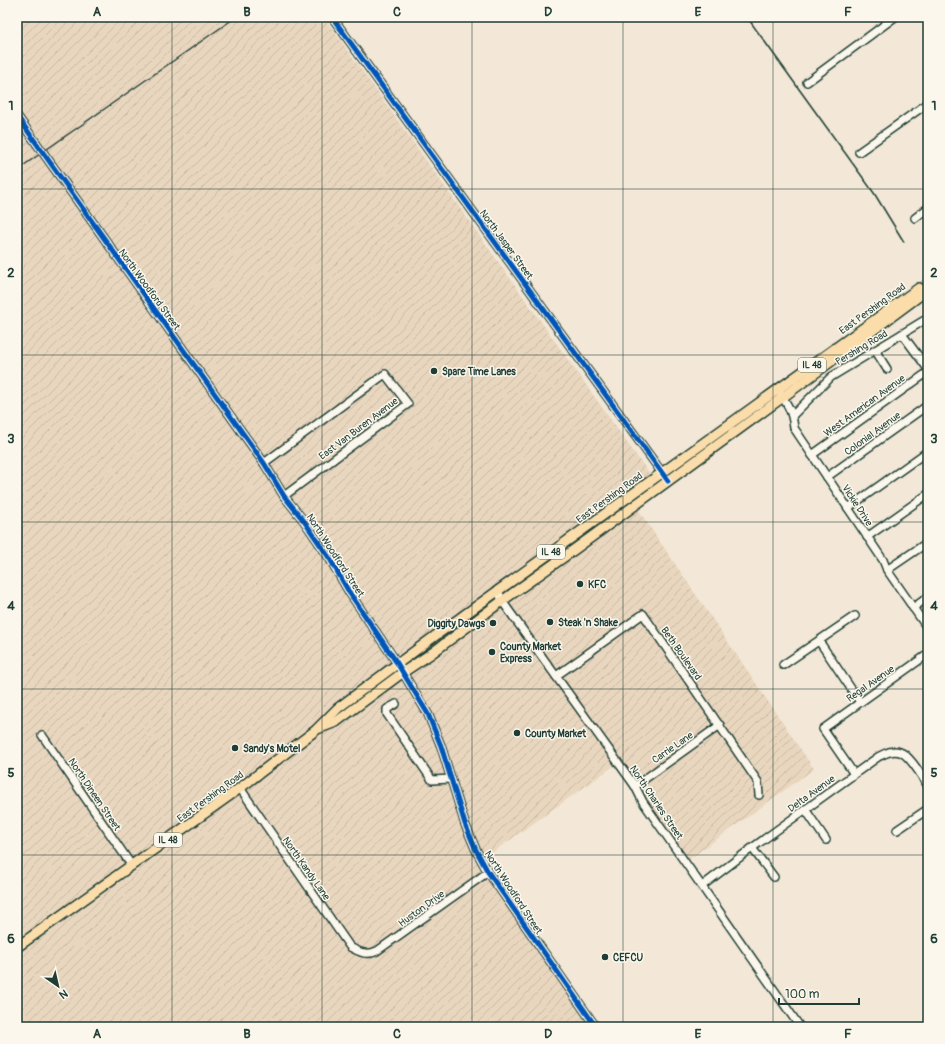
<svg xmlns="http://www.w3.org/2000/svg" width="945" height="1044" font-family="Pangolin,sans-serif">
  <defs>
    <pattern id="industrial-furrows" width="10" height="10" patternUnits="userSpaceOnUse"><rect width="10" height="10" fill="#e9d6be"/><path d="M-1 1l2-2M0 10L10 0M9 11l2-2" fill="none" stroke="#c7b9a4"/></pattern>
  </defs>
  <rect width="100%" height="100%" fill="#f3e8d7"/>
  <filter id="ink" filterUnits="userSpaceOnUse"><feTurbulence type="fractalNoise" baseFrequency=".025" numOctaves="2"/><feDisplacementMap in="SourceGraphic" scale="8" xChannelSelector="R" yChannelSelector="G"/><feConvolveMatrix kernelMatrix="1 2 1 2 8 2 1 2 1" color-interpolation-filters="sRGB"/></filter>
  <g filter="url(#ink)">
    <path fill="url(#industrial-furrows)" d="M 17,17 L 324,17 L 653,479 L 629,496 L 814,769 L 685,862 L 618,763 L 482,860 L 596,1027 L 17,1027 Z"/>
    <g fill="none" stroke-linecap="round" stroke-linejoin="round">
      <g stroke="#c9c6b6" stroke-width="9" stroke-dasharray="9 4.5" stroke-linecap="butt">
        <path d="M 919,288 L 928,281"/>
        <path d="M 922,294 L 928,290"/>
      </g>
      <defs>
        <g id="minor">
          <path d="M 332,17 L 668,481"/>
          <path d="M 807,82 L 895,17"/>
          <path d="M 17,116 L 264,463 L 284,496 L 304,521 L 330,559 L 349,592 L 397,663 L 428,714 L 441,746 L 465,824 L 476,850 L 488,872 L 596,1027"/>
          <path d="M 859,152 L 928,103"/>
          <path d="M 915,218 L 928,208"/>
          <path d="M 902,334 L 928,369"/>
          <path d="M 875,350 L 887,369"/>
          <path d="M 780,393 C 789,407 792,411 794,428 L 848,508 L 883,560 L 887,570 L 928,629"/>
          <path d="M 793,415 L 831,377 L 928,318"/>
          <path d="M 812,455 L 928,372"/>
          <path d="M 264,463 L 385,374 L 408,404 L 284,496"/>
          <path d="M 827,477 L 928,405"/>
          <path d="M 848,508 L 928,451"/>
          <path d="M 867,537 L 928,494"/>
          <path d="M 887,570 L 928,542"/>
          <path d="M 498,590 L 502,601 L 635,786 L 643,802 L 800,1027"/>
          <path d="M 913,608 L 928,597"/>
          <path d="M 819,641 L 860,702"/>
          <path d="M 783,665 L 855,616"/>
          <path d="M 556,676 L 643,614 L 758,782 L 759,795"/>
          <path d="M 396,704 L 387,709 L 387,714 L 432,780 L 451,779"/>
          <path d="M 42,735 L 132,866"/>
          <path d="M 854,774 L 823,729 L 928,654"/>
          <path d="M 635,786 L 720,725"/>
          <path d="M 240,788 L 350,947 C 359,952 367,956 377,951 L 488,872"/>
          <path d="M 805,809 L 826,840"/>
          <path d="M 897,830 L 928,809"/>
          <path d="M 752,848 L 774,877"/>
          <path d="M 702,886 L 752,848 L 878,757 C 884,754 892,749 900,752 C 910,755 922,777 928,786"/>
        </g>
        <g id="major">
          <path d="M 320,728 L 336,722 L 402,673 L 432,653 L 502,601 L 575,549 L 783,397 L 922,294"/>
          <path d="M 17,947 L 240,788 L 316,730 L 338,708 L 435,636 L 919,288"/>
        </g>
      </defs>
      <use href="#minor" stroke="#1f3d34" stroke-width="10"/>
      <use href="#major" stroke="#1f3d34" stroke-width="12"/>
      <use href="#minor" stroke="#fbf7ec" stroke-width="7"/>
      <use href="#major" stroke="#faddab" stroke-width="9"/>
      <g stroke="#1f3d34" stroke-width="1.5">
        <path d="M 747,17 L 874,193 L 904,242"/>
        <path d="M 17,170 L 236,17"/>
      </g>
      <defs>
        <g id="cycleway">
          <path d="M 332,17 L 668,481"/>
          <path d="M 17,116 L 264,463 L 284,496 L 304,521 L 330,559 L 349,592 L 397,663 L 428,714 L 441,746 L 465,824 L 476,850 L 488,872 L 596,1027"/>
        </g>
      </defs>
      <use href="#cycleway" stroke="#fbf7ec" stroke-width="8"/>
      <use href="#cycleway" stroke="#0057b8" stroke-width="5"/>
    </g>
  </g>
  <path fill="none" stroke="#1f3d34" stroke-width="1" stroke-opacity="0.55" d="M 172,17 L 172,1027M 322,17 L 322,1027M 472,17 L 472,1027M 623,17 L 623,1027M 773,17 L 773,1027M 17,189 L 928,189M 17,355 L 928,355M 17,522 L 928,522M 17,689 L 928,689M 17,855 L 928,855"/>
  <g fill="#1f3d34" stroke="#fbf7ec" stroke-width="1.5">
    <circle cx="434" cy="371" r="4"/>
    <circle cx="580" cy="584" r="4"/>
    <circle cx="550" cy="622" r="4"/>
    <circle cx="493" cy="623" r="4"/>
    <circle cx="492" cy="652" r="4"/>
    <circle cx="517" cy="733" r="4"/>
    <circle cx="235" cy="748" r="4"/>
    <circle cx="605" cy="957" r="4"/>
  </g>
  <g text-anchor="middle" stroke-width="3" stroke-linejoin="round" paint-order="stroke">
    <g fill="#fbf7ec" stroke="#61756b" stroke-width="1">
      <rect x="798" y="358" width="28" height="14" rx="3"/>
      <rect x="537" y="545" width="28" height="14" rx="3"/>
      <rect x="154" y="833" width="28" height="14" rx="3"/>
    </g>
    <g font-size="9" font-weight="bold" fill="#1f3d34">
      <text x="812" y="368">IL 48</text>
      <text x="551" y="555">IL 48</text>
      <text x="168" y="843">IL 48</text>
    </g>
    <g font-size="10" fill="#1f3d34" stroke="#fbf7ec">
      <text transform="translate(507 244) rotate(54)" y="4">North Jasper Street</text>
      <text transform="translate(150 289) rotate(54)" y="4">North Woodford Street</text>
      <text transform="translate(872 308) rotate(-36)" y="4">East Pershing Road</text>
      <text transform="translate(861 347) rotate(-31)" y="4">Pershing Road</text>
      <text transform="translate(864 405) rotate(-36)" y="4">West American Avenue</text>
      <text transform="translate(358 428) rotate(-37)" y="4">East Van Buren Avenue</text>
      <text transform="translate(872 433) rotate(-36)" y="4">Colonial Avenue</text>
      <text transform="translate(609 497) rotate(-36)" y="4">East Pershing Road</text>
      <text transform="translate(858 505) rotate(57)" y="4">Vickie Drive</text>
      <text transform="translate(336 555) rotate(57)" y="4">North Woodford Street</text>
      <text transform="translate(682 653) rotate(55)" y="4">Beth Boulevard</text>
      <text transform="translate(870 683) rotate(-35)" y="4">Regal Avenue</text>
      <text transform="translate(672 747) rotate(-35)" y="4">Carrie Lane</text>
      <text transform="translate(811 793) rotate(-36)" y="4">Delta Avenue</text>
      <text transform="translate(95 794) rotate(56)" y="4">North Dineen Street</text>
      <text transform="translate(210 796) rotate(-36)" y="4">East Pershing Road</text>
      <text transform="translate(657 802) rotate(56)" y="4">North Charles Street</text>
      <text transform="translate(307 868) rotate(55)" y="4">North Kandy Lane</text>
      <text transform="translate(514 892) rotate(57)" y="4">North Woodford Street</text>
      <text transform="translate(421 908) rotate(-36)" y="4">Huston Drive</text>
    </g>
    <g font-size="10" font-weight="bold" fill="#1f3d34" stroke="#fbf7ec" text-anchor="start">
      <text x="442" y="375">Spare Time Lanes</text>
      <text x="588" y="588">KFC</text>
      <text x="558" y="626">Steak 'n Shake</text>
      <text x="485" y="627" text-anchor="end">Diggity Dawgs</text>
      <text x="500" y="650">County Market<tspan x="500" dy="12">Express</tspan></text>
      <text x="525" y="737">County Market</text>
      <text x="243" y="752">Sandy's Motel</text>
      <text x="613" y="961">CEFCU</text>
    </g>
  </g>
  <rect width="945" height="1044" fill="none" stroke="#fbf7ec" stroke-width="44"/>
  <g transform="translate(58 986) rotate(146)" stroke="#fbf7ec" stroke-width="3" paint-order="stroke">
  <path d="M0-3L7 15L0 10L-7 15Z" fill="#1f3d34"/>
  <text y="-6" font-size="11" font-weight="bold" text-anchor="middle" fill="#1f3d34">N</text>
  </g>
  <path d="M779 998v6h80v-6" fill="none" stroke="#1f3d34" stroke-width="2"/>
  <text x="785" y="998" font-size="12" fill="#1f3d34" stroke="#fbf7ec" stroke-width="3" paint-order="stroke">100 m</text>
  <rect x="22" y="22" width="901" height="1000" fill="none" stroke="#1f3d34" stroke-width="1.5"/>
  <g font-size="13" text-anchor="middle" font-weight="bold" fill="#1f3d34">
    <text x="97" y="16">A</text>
    <text x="247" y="16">B</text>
    <text x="397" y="16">C</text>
    <text x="548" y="16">D</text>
    <text x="698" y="16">E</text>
    <text x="848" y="16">F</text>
    <text x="11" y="110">1</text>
    <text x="934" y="110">1</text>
    <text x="11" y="277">2</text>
    <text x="934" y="277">2</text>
    <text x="11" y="443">3</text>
    <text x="934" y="443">3</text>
    <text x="11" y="610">4</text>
    <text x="934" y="610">4</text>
    <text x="11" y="777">5</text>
    <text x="934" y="777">5</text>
    <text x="11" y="943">6</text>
    <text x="934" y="943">6</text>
    <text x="97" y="1038">A</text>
    <text x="247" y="1038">B</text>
    <text x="397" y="1038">C</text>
    <text x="548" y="1038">D</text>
    <text x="698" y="1038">E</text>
    <text x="848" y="1038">F</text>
  </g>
</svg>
